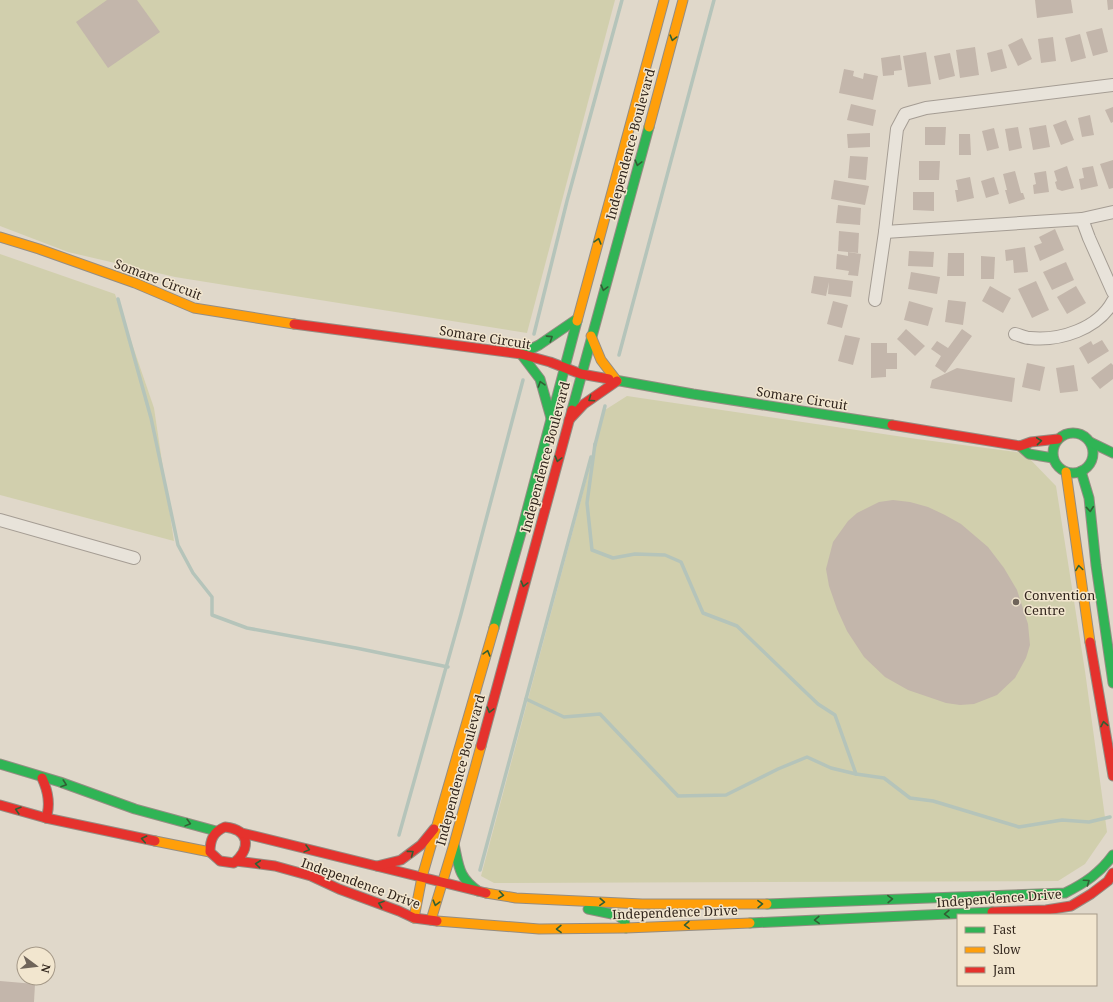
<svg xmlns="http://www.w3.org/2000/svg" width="1113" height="1002" font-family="'Noto Serif',serif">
  <rect width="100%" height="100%" fill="#e0d8ca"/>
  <g fill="#d1cfad">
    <path d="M 0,0 L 615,0 L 527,333 L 175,277 L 68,252 L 0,226 Z"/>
    <path d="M 0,254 L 115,294 L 154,408 L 174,541 L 0,495 Z"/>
    <path d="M 627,396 L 917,439 L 1024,453 L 1056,486 L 1085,671 L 1107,832 L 1085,864 L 1058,881 L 494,883 L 481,876 L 605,410 Z"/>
  </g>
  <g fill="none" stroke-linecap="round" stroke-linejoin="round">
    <g stroke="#b5c4ba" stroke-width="3.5">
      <path d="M 118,299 L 151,418 L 178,545 L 193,573 L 212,597 L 212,615 L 247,628 L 356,648 L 448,667"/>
      <path d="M 534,334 L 567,201 L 622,0"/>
      <path d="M 619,355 L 714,0"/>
      <path d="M 595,444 L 587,503 L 592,550 L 613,558 L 635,554 L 665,555 L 681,562 L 703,613 L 737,626 L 796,683 L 818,704 L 835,715 L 856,774"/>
      <path d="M 595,445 L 605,406"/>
      <path d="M 526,699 L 564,717 L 600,714 L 678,796 L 726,795 L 778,769 L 807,757 L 831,768 L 856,774 L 884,778 L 910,798 L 933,801 L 1019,827 L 1062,820 L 1089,822 L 1110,817"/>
      <path d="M 399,835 L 461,614 L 523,380"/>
      <path d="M 480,870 L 591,457"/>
    </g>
  </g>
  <g fill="#c3b6ab">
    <path d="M 107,0 L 137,0 L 160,32 L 108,68 L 76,22 Z"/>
    <path d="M 1035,0 L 1071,0 L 1073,13 L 1037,18 Z"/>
    <path d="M 1107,0 L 1113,0 L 1113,9 L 1108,10 Z"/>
    <path d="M 1102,28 L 1108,52 L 1093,56 L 1086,32 Z"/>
    <path d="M 1080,34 L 1086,58 L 1071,62 L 1065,38 Z"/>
    <path d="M 1053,37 L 1056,61 L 1041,63 L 1038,39 Z"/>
    <path d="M 1022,38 L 1032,59 L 1018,66 L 1008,45 Z"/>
    <path d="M 975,47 L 979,75 L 960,78 L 956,50 Z"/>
    <path d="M 1002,49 L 1007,68 L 991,72 L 987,53 Z"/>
    <path d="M 926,52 L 931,84 L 908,87 L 903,56 Z"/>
    <path d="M 950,53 L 955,76 L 939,80 L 934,56 Z"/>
    <path d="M 900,55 L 902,70 L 894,71 L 894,75 L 883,76 L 881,58 Z"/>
    <path d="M 844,69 L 854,71 L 853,76 L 863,79 L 864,73 L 878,76 L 873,100 L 839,93 Z"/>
    <path d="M 851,104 L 876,110 L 873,126 L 847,120 Z"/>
    <path d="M 1113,107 L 1113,122 L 1111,123 L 1105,110 Z"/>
    <path d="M 1090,115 L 1094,135 L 1082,137 L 1078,118 Z"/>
    <path d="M 1066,120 L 1074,140 L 1061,145 L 1053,125 Z"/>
    <path d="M 1046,125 L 1050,147 L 1033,150 L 1029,128 Z"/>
    <path d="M 925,127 L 946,127 L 945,145 L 925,145 Z"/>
    <path d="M 1018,127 L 1022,148 L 1009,151 L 1005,129 Z"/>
    <path d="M 994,128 L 999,148 L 987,151 L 982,131 Z"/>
    <path d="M 870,133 L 870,147 L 848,148 L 847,134 Z"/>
    <path d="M 959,134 L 970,134 L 971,155 L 959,155 Z"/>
    <path d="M 850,156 L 868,157 L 866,180 L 848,178 Z"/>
    <path d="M 1113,160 L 1113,188 L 1109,189 L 1100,164 Z"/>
    <path d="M 919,161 L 940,161 L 939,180 L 919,180 Z"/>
    <path d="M 1067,166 L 1074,188 L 1062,191 L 1057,189 L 1055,182 L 1057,181 L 1054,171 Z"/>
    <path d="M 1093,166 L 1098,186 L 1081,190 L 1079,179 L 1084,178 L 1082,168 Z"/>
    <path d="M 1015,171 L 1021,193 L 1023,193 L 1025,199 L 1009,204 L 1005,190 L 1007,190 L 1003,174 Z"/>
    <path d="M 1046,171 L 1049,192 L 1034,194 L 1033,185 L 1036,184 L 1034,173 Z"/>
    <path d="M 970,177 L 974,198 L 957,202 L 955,190 L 958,190 L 956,180 Z"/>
    <path d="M 994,177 L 999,194 L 986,198 L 981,181 Z"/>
    <path d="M 834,180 L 869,186 L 865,205 L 831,199 Z"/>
    <path d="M 913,192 L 934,192 L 934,211 L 913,210 Z"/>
    <path d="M 838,205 L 861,208 L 860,225 L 836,223 Z"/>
    <path d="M 1055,229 L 1064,250 L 1040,261 L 1034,246 L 1042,243 L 1039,237 Z"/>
    <path d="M 839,231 L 859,233 L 858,253 L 838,251 Z"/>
    <path d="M 1025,247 L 1028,272 L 1014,273 L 1013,260 L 1006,261 L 1005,250 Z"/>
    <path d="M 909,251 L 934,252 L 933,267 L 908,266 Z"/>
    <path d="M 848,252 L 861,254 L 858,276 L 848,275 L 849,271 L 836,269 L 837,254 L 848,256 Z"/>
    <path d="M 948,253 L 964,253 L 964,276 L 947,276 Z"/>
    <path d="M 981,256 L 995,257 L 994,279 L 981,279 Z"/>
    <path d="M 1066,262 L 1074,280 L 1052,290 L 1043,272 Z"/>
    <path d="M 911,272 L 940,277 L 937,294 L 908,289 Z"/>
    <path d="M 814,276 L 853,281 L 851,297 L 828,294 L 829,282 L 826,296 L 811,293 Z"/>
    <path d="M 1036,281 L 1049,310 L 1032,318 L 1018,289 Z"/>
    <path d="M 990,286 L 1011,298 L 1003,313 L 982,301 Z"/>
    <path d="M 1076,286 L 1086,303 L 1067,314 L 1057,297 Z"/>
    <path d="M 948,300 L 966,302 L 963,325 L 945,322 Z"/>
    <path d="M 833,301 L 848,305 L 842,328 L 827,324 Z"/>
    <path d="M 909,301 L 933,308 L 928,326 L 904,320 Z"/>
    <path d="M 906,329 L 925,346 L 915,356 L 897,339 Z"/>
    <path d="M 962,329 L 972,336 L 945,373 L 935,366 L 941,356 L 931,349 L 937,341 L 948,348 Z"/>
    <path d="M 845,335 L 860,338 L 853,365 L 838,361 Z"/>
    <path d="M 1102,340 L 1109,351 L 1088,364 L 1079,348 L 1091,341 L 1093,345 Z"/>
    <path d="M 871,343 L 887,343 L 887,353 L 897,353 L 897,369 L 886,369 L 886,377 L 871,378 Z"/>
    <path d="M 1027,363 L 1045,367 L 1040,391 L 1022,387 Z"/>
    <path d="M 1111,363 L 1113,365 L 1113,379 L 1100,389 L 1091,378 Z"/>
    <path d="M 1074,365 L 1078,391 L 1060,393 L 1056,368 Z"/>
    <path d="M 957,368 L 1015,378 L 1012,402 L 930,388 L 932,380 Z"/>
    <path d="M 893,500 L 910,502 L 928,507 L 945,515 L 961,524 L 988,547 L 1004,568 L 1017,590 L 1028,624 L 1030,645 L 1026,658 L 1015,678 L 997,695 L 974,704 L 960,705 L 946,703 L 908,690 L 885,677 L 864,657 L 847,631 L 837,609 L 829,586 L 826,569 L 833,542 L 848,521 L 857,513 L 879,502 Z"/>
    <path d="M 0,981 L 35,984 L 34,1002 L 0,1002 Z"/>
  </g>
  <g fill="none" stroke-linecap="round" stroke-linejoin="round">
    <defs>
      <g id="street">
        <path d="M 1082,219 L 1113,212"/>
        <path d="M 885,232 L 1082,219 L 1089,238 L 1113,292"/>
        <path d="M 875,300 L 885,232 L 897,129 L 905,114 L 926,108 L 1113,85"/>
        <path d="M 1015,334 C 1020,335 1025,338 1030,338 C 1060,341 1098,329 1113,301"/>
        <path d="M 0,520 L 134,558"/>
      </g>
      <g id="fast">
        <path d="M 521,354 L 540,379 L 551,418"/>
        <path d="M 521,354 L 539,345 L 577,319"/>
        <path d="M 609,379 L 693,394 L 892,425"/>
        <path d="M 572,410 L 649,127"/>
        <circle cx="1073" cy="453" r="20"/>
        <path d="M 1090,442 L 1113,453"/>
        <path d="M 1020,446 L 1029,454 L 1053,458"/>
        <path d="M 1081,471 L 1089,498 L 1096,565 L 1113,683"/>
        <path d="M 494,628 L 521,533 L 577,321"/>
        <path d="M 0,764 L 60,782 L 135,809 L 216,831"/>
        <path d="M 454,844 C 459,866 458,877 478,891"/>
        <path d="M 767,904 L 1065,893 C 1085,883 1100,873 1113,855"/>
        <path d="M 588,909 L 617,915 L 624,920 L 626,928"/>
        <path d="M 750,923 L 992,912"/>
      </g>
      <g id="slow">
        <path d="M 649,127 L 683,0"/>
        <path d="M 0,237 L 39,249 L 135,283 L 194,308 L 294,324"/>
        <path d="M 577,321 L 664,0"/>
        <path d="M 591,336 L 601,360 L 617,381"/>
        <path d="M 1066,472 L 1090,642"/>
        <path d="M 155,841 L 210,852"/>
        <path d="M 486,893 L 516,898 L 642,904 L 767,904"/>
        <path d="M 414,918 L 422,877 L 494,628"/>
        <path d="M 431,920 L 454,844 L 481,746"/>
        <path d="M 437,921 L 539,929 L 626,928 L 750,923"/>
      </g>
      <g id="jam">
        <path d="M 294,324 L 521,354 L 550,362 L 581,374 L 609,379"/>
        <path d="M 569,420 L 584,404 L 617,381"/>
        <path d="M 892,425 L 1020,446 L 1031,442 L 1058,439"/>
        <path d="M 1090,642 L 1113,776"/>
        <path d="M 481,746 L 572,410"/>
        <path d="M 42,778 C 48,791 51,804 46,818"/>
        <path d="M 0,805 L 46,818 L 155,841"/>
        <path d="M 225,827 C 250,830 251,848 234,863 L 220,861 L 210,852 C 210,840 213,832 225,827 Z"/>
        <path d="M 242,833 L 486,893"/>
        <path d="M 236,861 L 275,866 L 311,876 L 339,889 L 399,911 L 414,918 L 437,921"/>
        <path d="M 377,866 L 401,860 L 421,845 L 434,829"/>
        <path d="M 992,912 L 1046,910 L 1071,906 L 1091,894 L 1108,881 L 1113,873"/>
      </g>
    </defs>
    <use href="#street" stroke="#a59d94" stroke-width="14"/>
    <use href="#fast" stroke="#958d83" stroke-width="11"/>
    <use href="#slow" stroke="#958d83" stroke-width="11"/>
    <use href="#jam" stroke="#958d83" stroke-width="11"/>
    <use href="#street" stroke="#e8e3da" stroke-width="12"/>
    <use href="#fast" stroke="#30b455" stroke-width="9"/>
    <use href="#slow" stroke="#ff9f0a" stroke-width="9"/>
    <use href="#jam" stroke="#e5322d" stroke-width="9"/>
  </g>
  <defs><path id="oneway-chevron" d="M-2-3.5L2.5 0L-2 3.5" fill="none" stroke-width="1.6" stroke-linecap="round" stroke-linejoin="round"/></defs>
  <g stroke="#315f33">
    <use href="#oneway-chevron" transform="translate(673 38) rotate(105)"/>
    <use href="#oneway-chevron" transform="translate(638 163) rotate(105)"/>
    <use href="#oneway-chevron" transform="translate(598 241) rotate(-74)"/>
    <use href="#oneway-chevron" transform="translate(604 288) rotate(105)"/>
    <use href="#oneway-chevron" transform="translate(550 338) rotate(-33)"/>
    <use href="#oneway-chevron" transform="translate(541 384) rotate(-108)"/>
    <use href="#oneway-chevron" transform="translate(591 399) rotate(146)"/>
    <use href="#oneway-chevron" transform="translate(1039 441) rotate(-6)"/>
    <use href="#oneway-chevron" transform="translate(558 459) rotate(105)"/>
    <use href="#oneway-chevron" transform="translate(1090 509) rotate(85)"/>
    <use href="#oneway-chevron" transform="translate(1079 568) rotate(-98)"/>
    <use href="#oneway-chevron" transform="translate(524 584) rotate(105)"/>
    <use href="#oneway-chevron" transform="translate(487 653) rotate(-74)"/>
    <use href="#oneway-chevron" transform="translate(490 710) rotate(105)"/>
    <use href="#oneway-chevron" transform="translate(1104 724) rotate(-101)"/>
    <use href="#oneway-chevron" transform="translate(64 784) rotate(19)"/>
    <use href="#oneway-chevron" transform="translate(18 810) rotate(-164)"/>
    <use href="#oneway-chevron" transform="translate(188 823) rotate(15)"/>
    <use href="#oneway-chevron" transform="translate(144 839) rotate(-168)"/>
    <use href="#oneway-chevron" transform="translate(307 849) rotate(15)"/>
    <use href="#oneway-chevron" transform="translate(411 853) rotate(-37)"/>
    <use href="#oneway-chevron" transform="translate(258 864) rotate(-174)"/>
    <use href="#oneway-chevron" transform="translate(1087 882) rotate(-35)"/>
    <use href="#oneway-chevron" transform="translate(501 895) rotate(8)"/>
    <use href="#oneway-chevron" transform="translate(890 899) rotate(-2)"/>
    <use href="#oneway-chevron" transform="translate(602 902) rotate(3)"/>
    <use href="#oneway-chevron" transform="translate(436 903) rotate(105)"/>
    <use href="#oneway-chevron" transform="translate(381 904) rotate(-161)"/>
    <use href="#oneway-chevron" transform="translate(760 904) rotate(-1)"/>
    <use href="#oneway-chevron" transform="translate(947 914) rotate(178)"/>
    <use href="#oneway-chevron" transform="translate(817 920) rotate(178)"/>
    <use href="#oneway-chevron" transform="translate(687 925) rotate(178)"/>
    <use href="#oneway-chevron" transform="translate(559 929) rotate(179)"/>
  </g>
  <circle fill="#6f645a" stroke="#f2e6cf" stroke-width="1.5" cx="1016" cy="602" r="4"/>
  <g text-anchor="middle" stroke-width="3" stroke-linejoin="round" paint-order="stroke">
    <g font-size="13" fill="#32261d" stroke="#f2e6cf">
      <text transform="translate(630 144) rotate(-75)" y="5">Independence Boulevard</text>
      <text transform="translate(158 279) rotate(21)" y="5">Somare Circuit</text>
      <text transform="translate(485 337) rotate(9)" y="5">Somare Circuit</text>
      <text transform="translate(802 398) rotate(9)" y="5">Somare Circuit</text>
      <text transform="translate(545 457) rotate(-75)" y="5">Independence Boulevard</text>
      <text transform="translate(460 770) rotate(-75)" y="5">Independence Boulevard</text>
      <text transform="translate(361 883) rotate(20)" y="5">Independence Drive</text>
      <text transform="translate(999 898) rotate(-4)" y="5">Independence Drive</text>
      <text transform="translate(675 912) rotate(-2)" y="5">Independence Drive</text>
    </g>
    <g font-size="13" fill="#32261d" stroke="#f2e6cf" text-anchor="start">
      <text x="1024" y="600">Convention<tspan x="1024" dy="15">Centre</tspan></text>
    </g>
  </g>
  <rect x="957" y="914" width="140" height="72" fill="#f2e6cf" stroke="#a59988"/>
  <rect x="965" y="927" width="20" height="6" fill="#30b455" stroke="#a59988"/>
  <text x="993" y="934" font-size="12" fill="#32261d">Fast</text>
  <rect x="965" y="947" width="20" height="6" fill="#ff9f0a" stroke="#a59988"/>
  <text x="993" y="954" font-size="12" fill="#32261d">Slow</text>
  <rect x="965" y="967" width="20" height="6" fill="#e5322d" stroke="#a59988"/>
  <text x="993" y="974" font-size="12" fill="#32261d">Jam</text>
  <g transform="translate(36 966) rotate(105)"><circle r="19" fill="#f2e6cf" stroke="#a59988"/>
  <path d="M0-3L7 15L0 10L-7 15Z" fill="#6f645a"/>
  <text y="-6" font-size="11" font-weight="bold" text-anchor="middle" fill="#32261d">N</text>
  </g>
</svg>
